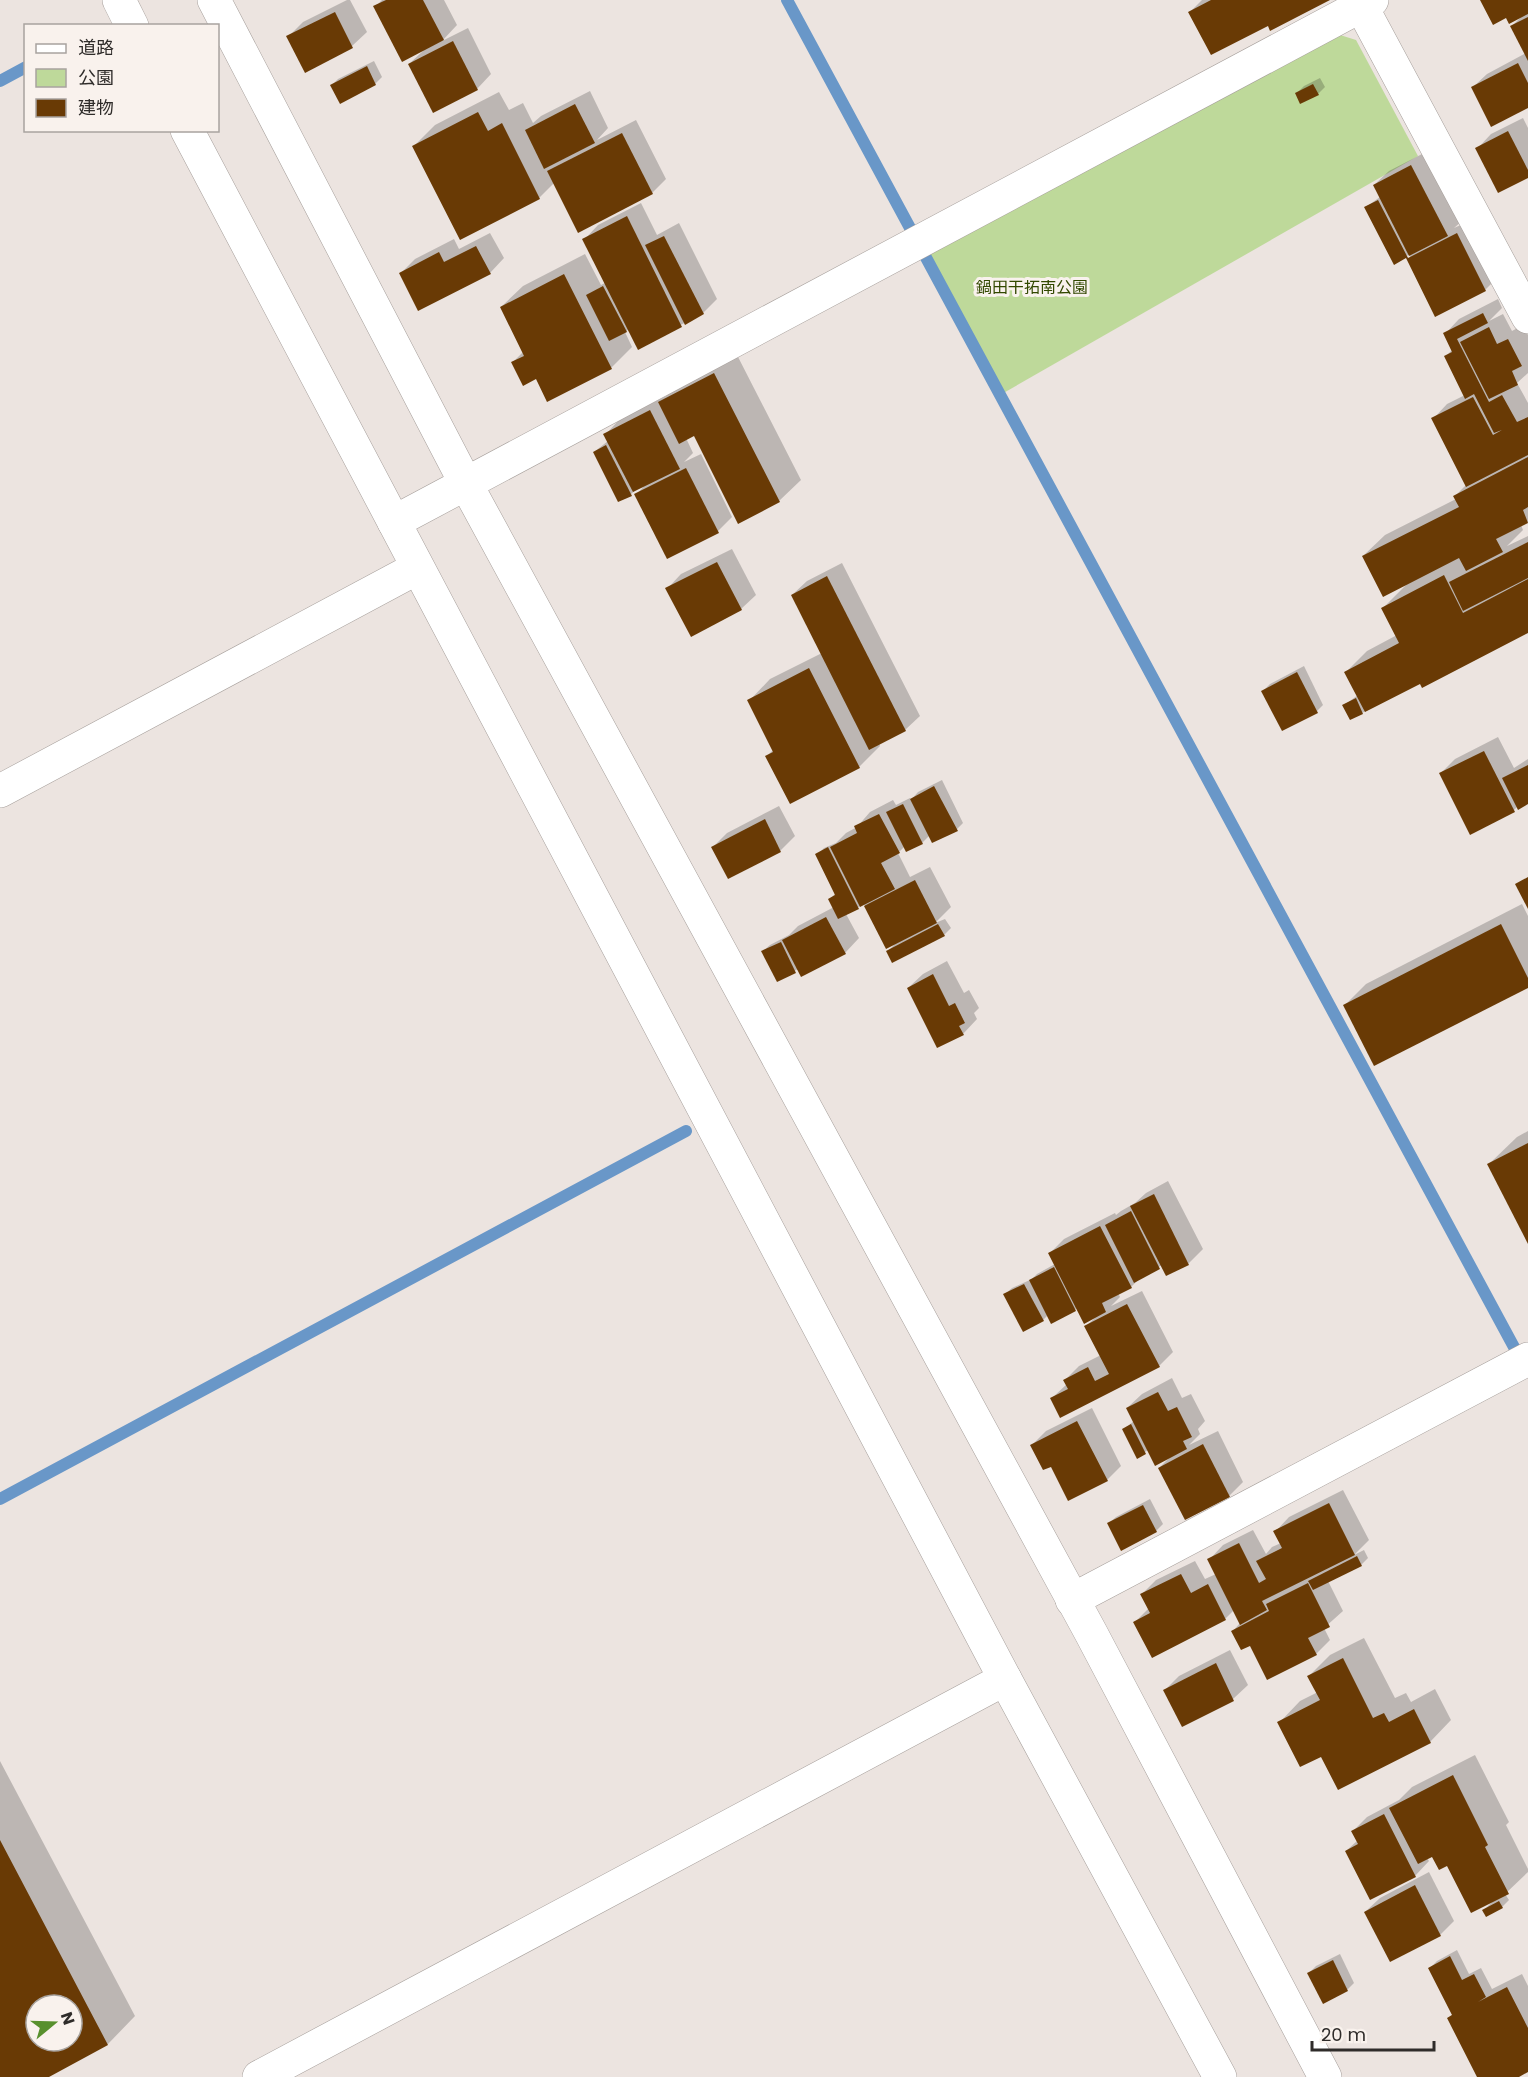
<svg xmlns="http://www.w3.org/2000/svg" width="1528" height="2077" font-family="Poppins,'Noto Sans JP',sans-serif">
  <rect width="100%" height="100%" fill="#ece4e0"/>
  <path fill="#bed99a" d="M 1340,35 L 1356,40 L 1418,156 L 1000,395 L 925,256 Z"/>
  <g fill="#0003" fill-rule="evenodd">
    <path d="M 347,0 L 350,0 L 367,32 L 352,46 L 305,71 L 288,37 L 303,22 Z"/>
    <path d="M 382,0 L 444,0 L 457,25 L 442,41 L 468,28 L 491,74 L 477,89 L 409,64 L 424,50 L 375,7 Z"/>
    <path d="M 1202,0 L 1327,0 L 1268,24 L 1190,12 Z"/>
    <path d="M 1482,0 L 1528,0 L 1528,106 L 1472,88 L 1487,74 L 1526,53 L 1512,26 L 1522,16 L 1507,16 Z"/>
    <path d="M 374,61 L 382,77 L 375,84 L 332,85 L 338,79 Z"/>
    <path d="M 1320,78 L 1325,87 L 1318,94 L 1297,93 L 1304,86 Z"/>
    <path d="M 590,91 L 608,128 L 597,140 L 636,120 L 666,179 L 652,193 L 554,183 L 539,198 L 414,146 L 435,125 L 499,92 L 509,110 L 523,103 L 533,123 L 541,116 Z"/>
    <path d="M 1523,118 L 1528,128 L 1528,177 L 1477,149 L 1491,134 Z"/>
    <path d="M 1426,152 L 1462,221 L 1454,228 L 1472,220 L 1500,275 L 1485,290 L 1436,315 L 1409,254 L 1407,256 L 1366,207 L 1380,197 L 1374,185 L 1389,171 Z"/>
    <path d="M 641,203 L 657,235 L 679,223 L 717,299 L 703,313 L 638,348 L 629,329 L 625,332 L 632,347 L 611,368 L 537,377 L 513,362 L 524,351 L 501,307 L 523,286 L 585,254 L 601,285 L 605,283 L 584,240 L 598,225 Z"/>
    <path d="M 490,233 L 504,258 L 490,273 L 401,273 L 415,259 L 454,239 L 459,249 Z"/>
    <path d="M 1498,299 L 1502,308 L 1489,321 L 1503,314 L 1512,331 L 1523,325 L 1528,335 L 1528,373 L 1517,383 L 1528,403 L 1528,522 L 1521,525 L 1523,530 L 1507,546 L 1528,536 L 1528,632 L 1421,682 L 1362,713 L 1343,706 L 1358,695 L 1346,672 L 1367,651 L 1397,635 L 1383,608 L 1408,583 L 1363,556 L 1385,535 L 1456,499 L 1455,496 L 1466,485 L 1433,419 L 1447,404 L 1465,395 L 1446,356 L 1453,349 L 1445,334 L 1459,319 Z"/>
    <path d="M 736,353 L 801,480 L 779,501 L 694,434 L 686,438 L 693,453 L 684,462 L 701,454 L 732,517 L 718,531 L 667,557 L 636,495 L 645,485 L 637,489 L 631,494 L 594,452 L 608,441 L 605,435 L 619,420 L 666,396 L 681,381 Z"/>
    <path d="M 732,549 L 756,595 L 741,609 L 667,589 L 681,574 Z"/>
    <path d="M 842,563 L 920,716 L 905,730 L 879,743 L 880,746 L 859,767 L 767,756 L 774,749 L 749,701 L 770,679 L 822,653 L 792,595 L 807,581 Z"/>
    <path d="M 1304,666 L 1323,705 L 1317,711 L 1263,691 L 1270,684 Z"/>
    <path d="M 1498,737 L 1514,768 L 1528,759 L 1528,802 L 1518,806 L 1514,810 L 1441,773 L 1455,759 Z"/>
    <path d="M 942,780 L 963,823 L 957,829 L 930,835 L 922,843 L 905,846 L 898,853 L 910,877 L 930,867 L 951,907 L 935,923 L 945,919 L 951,928 L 944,935 L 888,951 L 896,943 L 886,947 L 864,904 L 846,914 L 859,938 L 845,953 L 798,969 L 777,980 L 763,951 L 770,945 L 789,935 L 798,926 L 834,907 L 830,899 L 836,893 L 817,855 L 824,848 L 836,843 L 846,833 L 857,827 L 870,812 L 893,800 L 896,805 L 910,798 L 911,800 L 918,792 Z"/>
    <path d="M 779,806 L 795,836 L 780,851 L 713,847 L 727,833 Z"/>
    <path d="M 1522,904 L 1528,916 L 1528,986 L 1345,1005 L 1366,984 Z"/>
    <path d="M 947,961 L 964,993 L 969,990 L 979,1008 L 974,1013 L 977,1019 L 963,1034 L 908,988 L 923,974 Z"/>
    <path d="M 1528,1131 L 1528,1241 L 1489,1164 L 1517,1137 Z"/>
    <path d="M 1168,1181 L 1203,1249 L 1188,1264 L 1167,1274 L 1162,1265 L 1140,1278 L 1131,1287 L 1118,1293 L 1120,1297 L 1111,1306 L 1142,1291 L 1173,1352 L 1159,1366 L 1052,1398 L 1067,1384 L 1065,1380 L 1079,1366 L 1101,1355 L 1086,1326 L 1096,1317 L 1077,1307 L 1075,1310 L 1048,1315 L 1043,1320 L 1005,1294 L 1012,1288 L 1032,1279 L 1037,1274 L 1055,1264 L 1050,1253 L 1064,1239 L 1115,1213 L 1116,1215 L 1121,1211 L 1135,1203 L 1146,1193 Z"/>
    <path d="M 1172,1378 L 1182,1398 L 1191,1394 L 1205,1421 L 1198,1429 L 1200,1434 L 1189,1445 L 1218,1431 L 1243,1482 L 1229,1496 L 1159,1468 L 1171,1456 L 1148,1450 L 1137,1457 L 1124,1429 L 1134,1421 L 1127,1408 L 1142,1394 Z"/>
    <path d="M 1092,1408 L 1121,1466 L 1107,1480 L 1051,1465 L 1032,1445 L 1046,1431 Z"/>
    <path d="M 1343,1490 L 1369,1540 L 1354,1555 L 1364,1550 L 1368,1558 L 1361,1565 L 1328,1581 L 1343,1611 L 1324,1628 L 1330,1640 L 1316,1654 L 1250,1644 L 1233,1631 L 1240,1623 L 1234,1610 L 1225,1619 L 1135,1622 L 1149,1608 L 1142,1594 L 1156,1580 L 1195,1561 L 1205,1579 L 1216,1574 L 1209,1560 L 1223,1545 L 1253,1530 L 1266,1554 L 1272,1547 L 1281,1543 L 1275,1532 L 1289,1517 Z"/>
    <path d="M 1150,1499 L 1163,1524 L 1156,1531 L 1109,1523 L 1116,1517 Z"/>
    <path d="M 1364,1638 L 1395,1698 L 1406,1693 L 1411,1702 L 1435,1689 L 1451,1720 L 1430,1742 L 1321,1755 L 1279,1723 L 1300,1701 L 1318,1692 L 1309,1676 L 1330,1655 Z"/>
    <path d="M 1230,1650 L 1248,1685 L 1233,1699 L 1182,1725 L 1165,1690 L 1179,1676 Z"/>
    <path d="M 1475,1755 L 1509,1822 L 1506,1825 L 1528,1869 L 1528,1872 L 1505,1894 L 1509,1900 L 1502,1907 L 1484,1910 L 1494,1900 L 1433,1855 L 1427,1858 L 1429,1861 L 1415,1876 L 1346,1851 L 1358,1840 L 1353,1831 L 1367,1817 L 1399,1800 L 1412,1787 Z"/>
    <path d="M 0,1761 L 135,2016 L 108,2044 L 46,2077 L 0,2077 ZM 36,2005 L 72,2005 L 72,2041 L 36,2041 Z"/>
    <path d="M 1429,1872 L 1454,1921 L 1440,1935 L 1365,1912 L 1380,1898 Z"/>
    <path d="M 1457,1950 L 1469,1974 L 1481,1968 L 1492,1989 L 1522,1974 L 1528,1986 L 1528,2071 L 1516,2077 L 1479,2077 L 1448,2018 L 1453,2014 L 1430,1968 L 1437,1961 Z"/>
    <path d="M 1340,1954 L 1354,1983 L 1348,1989 L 1324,2002 L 1309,1973 L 1316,1966 Z"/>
  </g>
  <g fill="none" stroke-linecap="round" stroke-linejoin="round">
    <g stroke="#6997c8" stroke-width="12">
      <path d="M 787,0 L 1522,1362"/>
      <path d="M 0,81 L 26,67"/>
      <path d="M 0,1499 L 686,1131"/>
    </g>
  </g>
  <g fill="#693a05" fill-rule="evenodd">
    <path d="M 386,0 L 423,0 L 444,40 L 402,62 L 373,6 Z"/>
    <path d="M 1211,0 L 1330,0 L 1270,31 L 1268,26 L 1211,55 L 1188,12 Z"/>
    <path d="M 1480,0 L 1528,0 L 1528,14 L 1509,24 L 1506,18 L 1493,25 Z"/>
    <path d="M 335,12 L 353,48 L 305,73 L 286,36 Z"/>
    <path d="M 1528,17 L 1528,61 L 1510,26 Z"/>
    <path d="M 453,41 L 478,90 L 433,113 L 408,64 Z"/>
    <path d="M 1518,63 L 1528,83 L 1528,108 L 1491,127 L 1471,87 Z"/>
    <path d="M 367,66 L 376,85 L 340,104 L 330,85 Z"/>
    <path d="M 1313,84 L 1319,95 L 1300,104 L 1295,93 Z"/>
    <path d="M 575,104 L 595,143 L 544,169 L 525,130 Z"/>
    <path d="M 478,112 L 488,131 L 502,123 L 540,199 L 460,240 L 412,146 Z"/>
    <path d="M 1508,131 L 1528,170 L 1528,178 L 1498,193 L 1475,148 Z"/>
    <path d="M 622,133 L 653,194 L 578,233 L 547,171 Z"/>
    <path d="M 1411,165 L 1448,236 L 1409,256 L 1373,185 Z"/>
    <path d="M 1378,200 L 1408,258 L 1457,233 L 1486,291 L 1435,317 L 1406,258 L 1394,265 L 1364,207 Z"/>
    <path d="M 627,216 L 682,327 L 638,350 L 582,239 Z"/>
    <path d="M 664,236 L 704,314 L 685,325 L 645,245 Z"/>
    <path d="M 476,246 L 491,274 L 418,311 L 399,273 L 439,252 L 444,262 Z"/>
    <path d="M 564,274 L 612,369 L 547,402 L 536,379 L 523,386 L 511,362 L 524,356 L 500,307 Z"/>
    <path d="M 603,286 L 627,332 L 609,341 L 586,295 Z"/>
    <path d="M 1483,313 L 1488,323 L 1457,339 L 1489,402 L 1502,395 L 1517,422 L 1528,417 L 1528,455 L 1466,487 L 1431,418 L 1473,397 L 1493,435 L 1502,430 L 1494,433 L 1474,394 L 1465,399 L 1444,356 L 1452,352 L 1443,333 Z"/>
    <path d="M 1489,327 L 1497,344 L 1508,339 L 1522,366 L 1512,371 L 1518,385 L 1489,399 L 1460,342 Z"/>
    <path d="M 714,373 L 780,502 L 738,524 L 694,436 L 679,444 L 658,402 Z"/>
    <path d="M 650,410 L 680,469 L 633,492 L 603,434 Z"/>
    <path d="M 606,445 L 632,496 L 618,502 L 593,452 Z"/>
    <path d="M 1528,457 L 1528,507 L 1523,510 L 1528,523 L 1496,539 L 1503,552 L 1466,571 L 1459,558 L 1383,597 L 1362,556 L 1459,507 L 1453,496 Z"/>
    <path d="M 686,468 L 719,533 L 667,559 L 634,494 Z"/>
    <path d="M 1528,542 L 1528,578 L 1463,611 L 1449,582 Z"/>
    <path d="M 717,562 L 742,610 L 691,637 L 665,588 Z"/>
    <path d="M 1444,575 L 1463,613 L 1528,579 L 1528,633 L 1422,688 L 1420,684 L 1365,712 L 1344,672 L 1399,643 L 1381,608 Z"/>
    <path d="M 827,576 L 906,731 L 869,750 L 791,595 Z"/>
    <path d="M 809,668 L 860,768 L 790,804 L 765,756 L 773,752 L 747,700 Z"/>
    <path d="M 1297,672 L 1318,713 L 1282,731 L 1261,691 Z"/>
    <path d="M 1356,698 L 1363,714 L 1350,720 L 1342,705 Z"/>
    <path d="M 1484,751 L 1515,812 L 1470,835 L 1439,773 Z"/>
    <path d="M 1528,765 L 1528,804 L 1518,810 L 1502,778 Z"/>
    <path d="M 934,786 L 958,831 L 932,843 L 910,799 Z"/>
    <path d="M 903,804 L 923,844 L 906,852 L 886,812 Z"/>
    <path d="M 879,814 L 900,853 L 881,863 L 895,889 L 860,907 L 830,847 L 857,833 L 854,826 Z"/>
    <path d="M 765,819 L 781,852 L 728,879 L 711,847 Z"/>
    <path d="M 828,847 L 859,909 L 838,919 L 828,899 L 835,895 L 815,854 Z"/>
    <path d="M 1528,877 L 1528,909 L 1515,884 Z"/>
    <path d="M 915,880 L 937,923 L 886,949 L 864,906 Z"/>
    <path d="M 826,917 L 846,954 L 801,977 L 782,940 Z"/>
    <path d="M 938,924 L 945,936 L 892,963 L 886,951 Z"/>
    <path d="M 1501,924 L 1528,978 L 1528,988 L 1374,1066 L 1343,1005 Z"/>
    <path d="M 781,942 L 796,973 L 777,982 L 761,951 Z"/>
    <path d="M 933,974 L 949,1006 L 955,1003 L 965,1023 L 959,1026 L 964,1035 L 937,1048 L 907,988 Z"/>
    <path d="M 1528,1143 L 1528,1244 L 1487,1164 Z"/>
    <path d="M 1154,1194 L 1189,1265 L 1166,1276 L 1130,1206 Z"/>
    <path d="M 1131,1211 L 1160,1269 L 1134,1283 L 1105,1225 Z"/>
    <path d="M 1100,1226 L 1132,1288 L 1102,1303 L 1106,1312 L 1084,1324 L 1048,1253 Z"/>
    <path d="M 1054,1267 L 1076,1311 L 1051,1324 L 1029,1280 Z"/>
    <path d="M 1024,1284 L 1044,1321 L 1023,1332 L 1003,1294 Z"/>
    <path d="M 1127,1304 L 1160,1367 L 1060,1418 L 1050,1398 L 1068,1389 L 1063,1380 L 1088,1367 L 1095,1381 L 1109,1374 L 1084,1326 Z"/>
    <path d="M 1158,1392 L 1168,1411 L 1177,1407 L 1192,1437 L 1183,1441 L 1187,1449 L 1155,1466 L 1126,1408 Z"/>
    <path d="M 1077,1421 L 1108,1481 L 1068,1501 L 1051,1467 L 1043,1470 L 1030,1445 Z"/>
    <path d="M 1131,1424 L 1146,1454 L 1137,1459 L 1122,1429 Z"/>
    <path d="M 1203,1444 L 1230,1497 L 1185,1520 L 1158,1468 Z"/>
    <path d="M 1329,1503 L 1355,1555 L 1262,1601 L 1267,1610 L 1240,1625 L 1207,1559 L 1239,1543 L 1259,1583 L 1266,1579 L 1256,1561 L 1282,1548 L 1273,1531 Z"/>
    <path d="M 1143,1505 L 1157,1532 L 1121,1551 L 1107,1523 Z"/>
    <path d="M 1357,1556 L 1362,1566 L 1313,1590 L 1308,1581 Z"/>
    <path d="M 1181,1574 L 1191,1593 L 1208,1584 L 1226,1620 L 1152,1658 L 1133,1622 L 1150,1613 L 1140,1594 Z"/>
    <path d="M 1308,1583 L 1330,1627 L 1308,1638 L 1317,1655 L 1267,1680 L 1250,1646 L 1241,1650 L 1231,1631 L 1269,1611 L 1266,1604 Z"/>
    <path d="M 1343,1658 L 1373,1718 L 1384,1713 L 1389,1722 L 1414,1709 L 1431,1743 L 1338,1790 L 1321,1757 L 1300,1767 L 1277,1722 L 1320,1700 L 1307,1676 Z"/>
    <path d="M 1216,1663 L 1234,1701 L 1182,1727 L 1163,1690 Z"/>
    <path d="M 1453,1775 L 1488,1845 L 1485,1847 L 1509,1894 L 1471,1913 L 1447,1866 L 1439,1870 L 1432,1857 L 1418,1864 L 1389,1808 Z"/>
    <path d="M 1384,1814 L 1416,1877 L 1370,1900 L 1345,1851 L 1358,1844 L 1351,1831 Z"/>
    <path d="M 0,1840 L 108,2045 L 49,2077 L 0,2077 ZM 36,2005 L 72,2005 L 72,2041 L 36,2041 Z"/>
    <path d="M 1415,1885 L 1441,1936 L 1390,1962 L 1364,1912 Z"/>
    <path d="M 1499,1901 L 1503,1908 L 1486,1917 L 1482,1910 Z"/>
    <path d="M 1450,1956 L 1462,1980 L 1474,1974 L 1486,1997 L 1478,2002 L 1507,1987 L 1528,2028 L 1528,2072 L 1519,2077 L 1477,2077 L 1447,2018 L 1452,2015 L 1428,1968 Z"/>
    <path d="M 1333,1960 L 1348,1991 L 1323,2004 L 1307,1973 Z"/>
  </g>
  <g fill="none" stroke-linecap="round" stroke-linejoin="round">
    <defs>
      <g id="minor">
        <path d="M 119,0 L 132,26"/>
        <path d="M 214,0 L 466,484 L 1091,1633 L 1325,2077"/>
        <path d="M 187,130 L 1005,1679 L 1220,2077"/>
        <path d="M 394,522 L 1372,0"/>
        <path d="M 0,791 L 417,568"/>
        <path d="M 1072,1600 L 1528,1359"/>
        <path d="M 259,2077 L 1005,1679"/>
      </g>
      <path id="tertiary" d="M 1358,0 L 1528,317"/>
    </defs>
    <use href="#minor" stroke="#a69f9b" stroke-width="34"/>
    <use href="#tertiary" stroke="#a69f9b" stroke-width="34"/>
    <use href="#minor" stroke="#fff" stroke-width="33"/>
    <use href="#tertiary" stroke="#fff" stroke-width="33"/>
  </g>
  <g text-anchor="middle" stroke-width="6" stroke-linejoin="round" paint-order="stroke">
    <g font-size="16" fill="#324800" stroke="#f9f2ed">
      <text x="1032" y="293">鍋田干拓南公園</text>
    </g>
  </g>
  <rect x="24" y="24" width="195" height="108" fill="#f9f2ed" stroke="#a8a39f" stroke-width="1.5"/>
  <rect x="36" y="44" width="30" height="9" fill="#ffffff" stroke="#a8a39f" stroke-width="1.5"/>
  <text x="78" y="54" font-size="18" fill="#2f2c2a">道路</text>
  <rect x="36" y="69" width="30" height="18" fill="#bed99a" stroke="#a8a39f" stroke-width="1.5"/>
  <text x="78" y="84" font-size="18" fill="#2f2c2a">公園</text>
  <rect x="36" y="99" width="30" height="18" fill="#693a05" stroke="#a8a39f" stroke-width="1.5"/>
  <text x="78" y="114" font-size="18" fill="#2f2c2a">建物</text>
  <g transform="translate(54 2023) rotate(71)"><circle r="28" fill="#f9f2ed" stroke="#a8a39f" stroke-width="1.5"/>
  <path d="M0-4.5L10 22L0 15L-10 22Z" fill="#58902d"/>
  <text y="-9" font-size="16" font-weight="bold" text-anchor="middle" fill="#2f2c2a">N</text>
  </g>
  <path d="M1312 2041v9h122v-9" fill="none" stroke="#2f2c2a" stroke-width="3"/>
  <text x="1321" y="2041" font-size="18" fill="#2f2c2a" stroke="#f9f2ed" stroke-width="4.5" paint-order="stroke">20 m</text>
</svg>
